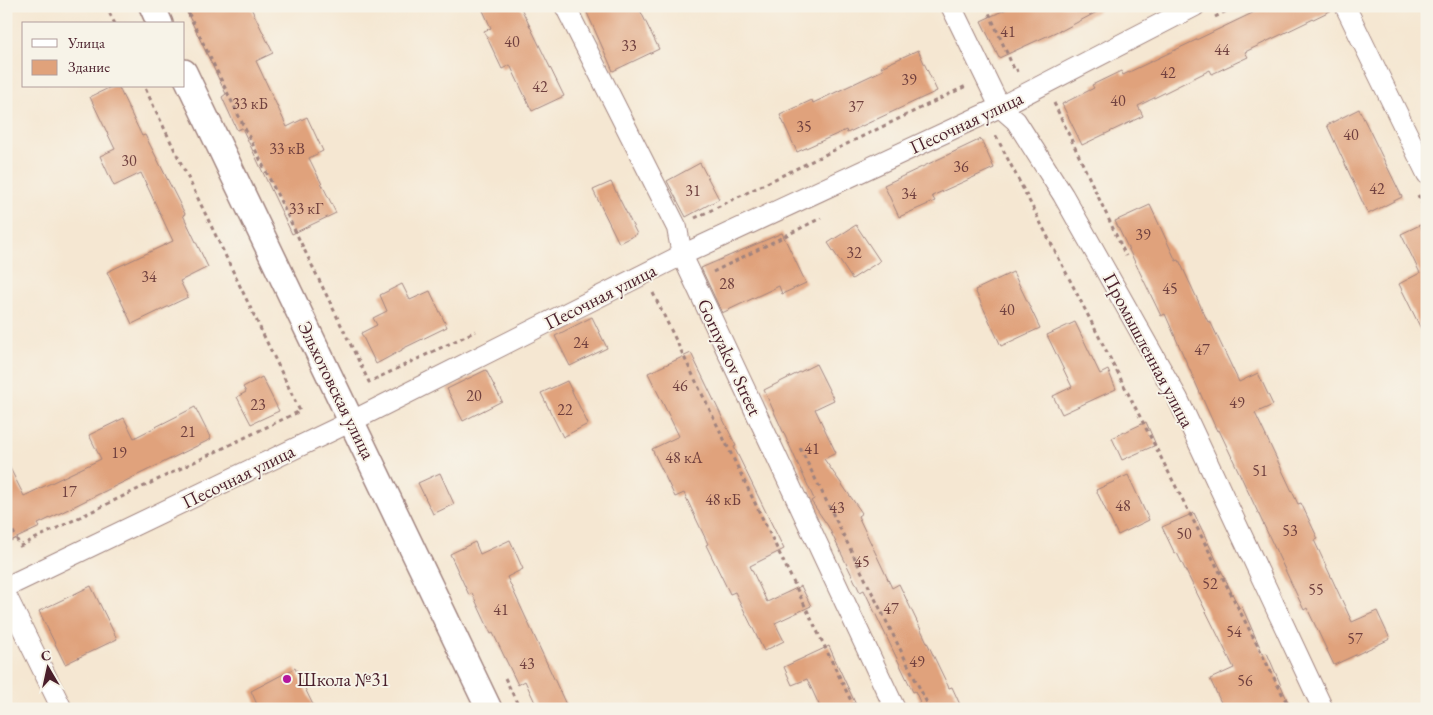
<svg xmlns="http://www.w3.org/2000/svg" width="1433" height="715" font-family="'EB Garamond',serif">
  <rect width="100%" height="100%" fill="#f7f3e8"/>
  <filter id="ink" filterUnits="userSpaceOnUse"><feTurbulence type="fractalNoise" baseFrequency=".02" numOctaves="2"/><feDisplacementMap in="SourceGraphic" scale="10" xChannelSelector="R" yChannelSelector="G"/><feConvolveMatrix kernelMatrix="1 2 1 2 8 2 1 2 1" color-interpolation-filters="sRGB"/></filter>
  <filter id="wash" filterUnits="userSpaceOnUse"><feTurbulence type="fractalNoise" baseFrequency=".0096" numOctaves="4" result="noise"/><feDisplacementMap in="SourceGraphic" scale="20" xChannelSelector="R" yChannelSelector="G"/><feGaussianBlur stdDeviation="1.12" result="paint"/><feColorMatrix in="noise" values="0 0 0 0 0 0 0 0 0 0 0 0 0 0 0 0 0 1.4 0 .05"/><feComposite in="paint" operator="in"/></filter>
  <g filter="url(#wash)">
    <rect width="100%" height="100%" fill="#f5e7d2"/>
    <g id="blocks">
      <g fill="#e0a27b">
        <path d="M 184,6 L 250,6 L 273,53 L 256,61 L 287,127 L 307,117 L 323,151 L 309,158 L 336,213 L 292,234 L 242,128 L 237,130 L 222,97 L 226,94 Z"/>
        <path d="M 481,6 L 520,6 L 564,96 L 532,111 L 510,65 L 502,69 L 484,31 L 491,28 Z"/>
        <path d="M 584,6 L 638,6 L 659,49 L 613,71 Z"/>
        <path d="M 1013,6 L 1108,6 L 1061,31 L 1060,30 L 999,58 L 981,21 Z"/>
        <path d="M 1267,6 L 1333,6 L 1334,9 L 1245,52 L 1248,57 L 1212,74 L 1210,70 L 1138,106 L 1143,116 L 1082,145 L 1062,104 L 1094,88 L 1092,85 L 1121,71 L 1123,75 Z"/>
        <path d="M 918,50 L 937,91 L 847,133 L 846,130 L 797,152 L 780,115 L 812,100 L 813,103 L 883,70 L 881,67 Z"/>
        <path d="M 113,86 L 118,86 L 142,136 L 145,135 L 185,214 L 183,215 L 208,267 L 180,281 L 188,297 L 132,324 L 107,272 L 173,241 L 141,173 L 114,186 L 100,156 L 115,149 L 90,97 Z"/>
        <path d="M 1359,109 L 1402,197 L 1368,214 L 1327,125 Z"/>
        <path d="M 981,139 L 994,168 L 932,196 L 935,201 L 899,217 L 884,185 Z"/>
        <path d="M 700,163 L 719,199 L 686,217 L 667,181 Z"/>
        <path d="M 611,182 L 637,234 L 619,243 L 593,190 Z"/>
        <path d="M 1150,205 L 1176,261 L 1179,260 L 1208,322 L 1210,321 L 1239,382 L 1258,373 L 1273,405 L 1255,413 L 1298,504 L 1301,503 L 1318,539 L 1314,540 L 1352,622 L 1377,611 L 1390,639 L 1334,665 L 1307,608 L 1304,610 L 1219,430 L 1217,431 L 1165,314 L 1161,316 L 1115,221 Z"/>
        <path d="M 856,225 L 880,261 L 852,279 L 828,243 Z"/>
        <path d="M 1420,225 L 1427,239 L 1427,341 L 1399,284 L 1420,273 L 1401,234 Z"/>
        <path d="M 782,233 L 806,283 L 782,294 L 779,286 L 722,313 L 701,268 Z"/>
        <path d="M 1013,272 L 1040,328 L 1001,346 L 975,290 Z"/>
        <path d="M 402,284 L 410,300 L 430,291 L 447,327 L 402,349 L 402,350 L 376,364 L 361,333 L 377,325 L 373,318 L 387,311 L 380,295 Z"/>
        <path d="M 592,317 L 607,348 L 570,366 L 555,336 Z"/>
        <path d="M 1075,322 L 1100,374 L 1108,370 L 1116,389 L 1062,414 L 1053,396 L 1072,387 L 1047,335 Z"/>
        <path d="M 691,353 L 736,446 L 734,447 L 784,549 L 750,566 L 767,602 L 801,586 L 811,606 L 775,623 L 784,641 L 764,651 L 735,592 L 730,594 L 706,545 L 708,544 L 684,493 L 675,497 L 652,449 L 679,436 L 648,373 Z"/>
        <path d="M 816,364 L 834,400 L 815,409 L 836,453 L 824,459 L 862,513 L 858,516 L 892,588 L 899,584 L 949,688 L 952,687 L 962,709 L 907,709 L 920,702 L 915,691 L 913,692 L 864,590 L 860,592 L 828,526 L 811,501 L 814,499 L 764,390 Z"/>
        <path d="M 486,370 L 502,401 L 463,421 L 447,389 Z"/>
        <path d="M 262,377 L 279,411 L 251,424 L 237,397 L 246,392 L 243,387 Z"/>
        <path d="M 567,381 L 588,424 L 563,437 L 541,393 Z"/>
        <path d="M 195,407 L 211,439 L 38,524 L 40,527 L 6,543 L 6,460 L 24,496 L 101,459 L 89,435 L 124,418 L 134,438 Z"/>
        <path d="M 1146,422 L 1156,445 L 1122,460 L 1112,438 Z"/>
        <path d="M 440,473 L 454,504 L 433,514 L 418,483 Z"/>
        <path d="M 1128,475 L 1149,520 L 1118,535 L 1096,490 Z"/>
        <path d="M 1194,513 L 1239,608 L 1242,607 L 1263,654 L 1267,653 L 1291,709 L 1224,709 L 1210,679 L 1234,668 L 1177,553 L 1175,554 L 1162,527 Z"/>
        <path d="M 510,540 L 523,569 L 507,577 L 568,709 L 538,709 L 525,681 L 518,685 L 493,633 L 491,634 L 472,593 L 469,595 L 450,554 L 475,542 L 480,554 Z"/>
        <path d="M 91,586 L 117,639 L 65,664 L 39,611 Z"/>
        <path d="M 829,646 L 837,664 L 858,709 L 821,709 L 807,679 L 792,685 L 784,667 Z"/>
        <path d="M 295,668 L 315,709 L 259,709 L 251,691 Z"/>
      </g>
    </g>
  </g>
  <g filter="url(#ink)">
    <use href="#blocks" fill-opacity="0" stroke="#a0837e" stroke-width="1"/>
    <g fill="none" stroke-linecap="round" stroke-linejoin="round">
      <defs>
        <g id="minor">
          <path d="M 565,6 L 677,228 L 682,255 L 895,709"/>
          <path d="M 951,6 L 1000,107 L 1016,121 L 1063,195 L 1178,399 L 1323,709"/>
          <path d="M 1345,6 L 1427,174"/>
          <path d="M 6,587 L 352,421 L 682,255 L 1000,107 L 1195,6"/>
          <path d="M 6,595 L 62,709"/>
        </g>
        <g id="tertiary">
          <path d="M 152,6 L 160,24"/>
          <path d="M 184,72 L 489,709"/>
        </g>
      </defs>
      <use href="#minor" stroke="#a0837e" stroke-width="22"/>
      <use href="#tertiary" stroke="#a0837e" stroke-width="28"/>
      <g stroke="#a0837e" stroke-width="3" stroke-dasharray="4 4" stroke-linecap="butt">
        <path d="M 106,6 L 115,24"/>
        <path d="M 185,6 L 369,382 L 476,331"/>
        <path d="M 986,6 L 1015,71 L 1018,70"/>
        <path d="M 1215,17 L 1236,6"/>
        <path d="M 1054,103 L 1126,256"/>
        <path d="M 996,136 L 1290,709"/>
        <path d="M 1418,195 L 1427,213"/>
        <path d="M 695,218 L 966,86"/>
        <path d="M 713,272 L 821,218"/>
        <path d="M 653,293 L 855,709"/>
        <path d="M 800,448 L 930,709"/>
        <path d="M 6,517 L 20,546 L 300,411 L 144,86"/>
        <path d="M 505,678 L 520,709"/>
      </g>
      <use href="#minor" stroke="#fff" stroke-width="20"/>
      <use href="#tertiary" stroke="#fff" stroke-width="25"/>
    </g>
  </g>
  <circle fill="#b5179e" stroke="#f7f3e8" stroke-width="2" cx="287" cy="679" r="5"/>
  <g text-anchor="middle" stroke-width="4" stroke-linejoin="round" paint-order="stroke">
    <g font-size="16" fill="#70403f">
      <text x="1008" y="37">41</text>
      <text x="512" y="47">40</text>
      <text x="629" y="51">33</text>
      <text x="1222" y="55">44</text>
      <text x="1168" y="78">42</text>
      <text x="909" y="85">39</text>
      <text x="540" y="92">42</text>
      <text x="1118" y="106">40</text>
      <text x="250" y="109">33 кБ</text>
      <text x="856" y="112">37</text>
      <text x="804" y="132">35</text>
      <text x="1351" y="140">40</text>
      <text x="287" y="154">33 кВ</text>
      <text x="129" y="166">30</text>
      <text x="961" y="172">36</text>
      <text x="1377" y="194">42</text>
      <text x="693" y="196">31</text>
      <text x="909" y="199">34</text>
      <text x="306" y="214">33 кГ</text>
      <text x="1143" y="240">39</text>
      <text x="854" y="258">32</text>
      <text x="149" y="282">34</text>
      <text x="727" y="289">28</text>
      <text x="1170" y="294">45</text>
      <text x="1007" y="315">40</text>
      <text x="581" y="348">24</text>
      <text x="1202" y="355">47</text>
      <text x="680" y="391">46</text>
      <text x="474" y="401">20</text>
      <text x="1237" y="408">49</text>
      <text x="258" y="410">23</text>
      <text x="565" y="415">22</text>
      <text x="188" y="437">21</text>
      <text x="812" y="454">41</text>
      <text x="119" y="458">19</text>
      <text x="684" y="463">48 кА</text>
      <text x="1260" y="476">51</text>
      <text x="69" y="497">17</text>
      <text x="723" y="505">48 кБ</text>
      <text x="1123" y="511">48</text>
      <text x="837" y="513">43</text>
      <text x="1290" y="536">53</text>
      <text x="1184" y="539">50</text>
      <text x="862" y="567">45</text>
      <text x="1210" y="589">52</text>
      <text x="1316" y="595">55</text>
      <text x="891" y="614">47</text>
      <text x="501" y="615">41</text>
      <text x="1234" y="637">54</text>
      <text x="1355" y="644">57</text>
      <text x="917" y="667">49</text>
      <text x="527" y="669">43</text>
      <text x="1245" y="686">56</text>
    </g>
    <g font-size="19" fill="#4a1f2b" stroke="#f7f3e8">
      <text transform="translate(966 122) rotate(-25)" y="7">Песочная улица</text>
      <text transform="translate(600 296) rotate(-27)" y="7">Песочная улица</text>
      <text transform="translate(1149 350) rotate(62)" y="7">Промышленная улица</text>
      <text transform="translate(730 357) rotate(65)" y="7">Gornyakov Street</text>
      <text transform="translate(337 390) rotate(64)" y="7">Эльхотовская улица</text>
      <text transform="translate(238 476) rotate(-26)" y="7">Песочная улица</text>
    </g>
    <g font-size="19" fill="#4a1f2b" stroke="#f7f3e8" text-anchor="start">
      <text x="297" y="686">Школа №31</text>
    </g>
  </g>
  <rect width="1433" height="715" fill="none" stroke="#f7f3e8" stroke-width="25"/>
  <rect x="22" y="22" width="162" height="65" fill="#f7f3e8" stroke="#b29e9c"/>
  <rect x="32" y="39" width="25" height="8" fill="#ffffff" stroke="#b29e9c"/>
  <text x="68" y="48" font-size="15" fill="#4a1f2b">Улица</text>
  <rect x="32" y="60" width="25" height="15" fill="#e0a27b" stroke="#b29e9c"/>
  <text x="68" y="72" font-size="15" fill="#4a1f2b">Здание</text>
  <g transform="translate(48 668) rotate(351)" stroke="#f7f3e8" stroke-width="4" paint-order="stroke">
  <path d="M0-4L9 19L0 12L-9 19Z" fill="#4a1f2b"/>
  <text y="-8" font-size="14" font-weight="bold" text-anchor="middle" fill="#4a1f2b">С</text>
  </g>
</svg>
